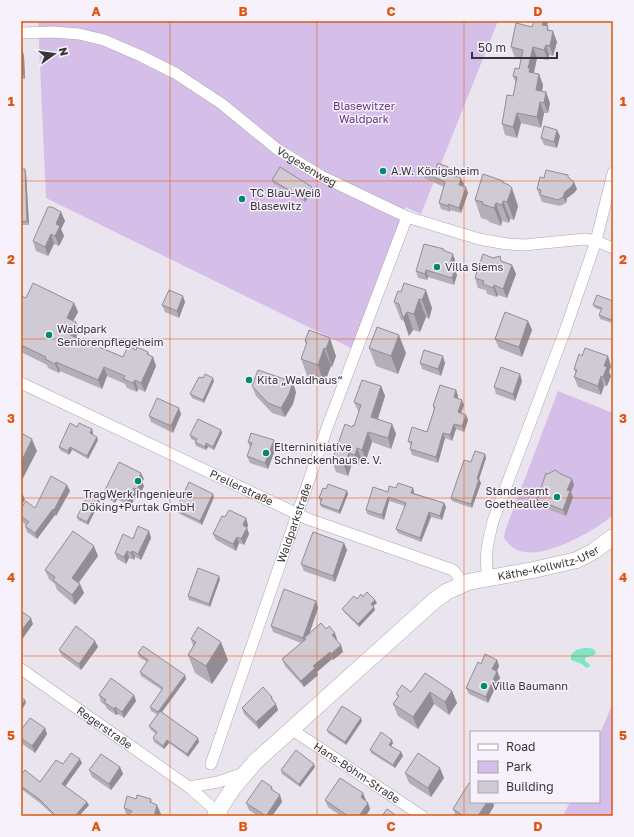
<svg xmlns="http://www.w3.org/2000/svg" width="634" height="837" font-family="'Golos Text',sans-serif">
  <rect width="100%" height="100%" fill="#eae4ef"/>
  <g fill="#d5bee8">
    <path d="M 38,21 L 498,21 L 421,214 L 405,207 L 351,348 L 46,198 Z"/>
    <path d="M 558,391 L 613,413 L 613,515 C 595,531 545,559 520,551 C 513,549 508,544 504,538 L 505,531 Z"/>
    <path d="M 613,703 L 613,816 L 563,816 L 570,802 L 599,802 L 599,736 Z"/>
  </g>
  <path fill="#7fe4c8" d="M 584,648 C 589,648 594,647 596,653 L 594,655 L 585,658 L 585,661 L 590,665 L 589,667 L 586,668 L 582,664 L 571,660 L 571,655 L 576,650 Z"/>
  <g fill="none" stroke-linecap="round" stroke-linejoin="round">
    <defs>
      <g id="street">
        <path id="s1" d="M 21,33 L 53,32 L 79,34 L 104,40 L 141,56 L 175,73 L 222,104 L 277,149 L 321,176 L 407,217 L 479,239 L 507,244 L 524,245 L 585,239 L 596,241 L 613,248"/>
        <path id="s2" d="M 21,383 L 308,519 L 453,570 L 458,576 L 461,584"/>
        <path d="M 488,577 C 484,556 488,542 493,521 L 566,328 L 596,241 L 613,173"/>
        <path id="s3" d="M 21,669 L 189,787 L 222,816"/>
        <path id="s4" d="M 291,729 L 422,816"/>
        <path id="s5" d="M 211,764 L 328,425 L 407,217"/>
        <path d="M 189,787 L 218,782 L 244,773"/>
      </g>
      <g id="secondary">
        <path id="s6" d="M 215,816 L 233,788 L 255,762 L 434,601 L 446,592 L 468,582 L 533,570 L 577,560 L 594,551 L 613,537"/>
      </g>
    </defs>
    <use href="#street" stroke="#aca6b0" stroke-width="12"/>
    <use href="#secondary" stroke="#aca6b0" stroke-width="17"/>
    <use href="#street" stroke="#fff" stroke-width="11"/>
    <use href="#secondary" stroke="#fff" stroke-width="16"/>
  </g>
  <g fill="#b3aeb7">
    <path d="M 547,26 L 549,30 L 557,42 L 553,56 L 549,55 L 548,60 L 537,58 L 534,73 L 539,74 L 543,85 L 542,91 L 546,92 L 550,103 L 548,113 L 544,113 L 541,128 L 521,123 L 517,138 L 505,135 L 502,124 L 513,96 L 516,84 L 513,76 L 519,69 L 521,59 L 515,58 L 511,47 L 532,27 Z"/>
    <path d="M 21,49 L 22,49 L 24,56 L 25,79 L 21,79 Z"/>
    <path d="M 560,136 L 557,148 L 544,145 L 541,138 Z"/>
    <path d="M 448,167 L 450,172 L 449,174 L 464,184 L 463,186 L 468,193 L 461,213 L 450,210 L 450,212 L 441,209 L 439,203 L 444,187 L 424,178 L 422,172 Z"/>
    <path d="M 21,169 L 26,172 L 29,225 L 21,225 Z"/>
    <path d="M 544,178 L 569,178 L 577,189 L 574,193 L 567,198 L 566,203 L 560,206 L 542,202 L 537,189 Z"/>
    <path d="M 272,180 L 312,187 L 313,190 L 305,202 L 273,183 Z"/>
    <path d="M 503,183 L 518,206 L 514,220 L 510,219 L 509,223 L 502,221 L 501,226 L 489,222 L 488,220 L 481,218 L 475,200 Z"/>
    <path d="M 61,212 L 65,221 L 61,229 L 64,236 L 59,246 L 54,244 L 48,256 L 36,251 L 33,241 Z"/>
    <path d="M 444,251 L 455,260 L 453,268 L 457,275 L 454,285 L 428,277 L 427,280 L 418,278 L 416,271 Z"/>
    <path d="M 502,261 L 512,265 L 516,274 L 507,298 L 498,295 L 497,297 L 487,294 L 486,290 L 478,288 L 475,278 Z"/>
    <path d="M 404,283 L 432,308 L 429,319 L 426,317 L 420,332 L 413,330 L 409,336 L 404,321 L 401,320 L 394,302 L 401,292 Z"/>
    <path d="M 21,296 L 26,298 L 74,303 L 78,312 L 73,321 L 76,322 L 79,331 L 76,337 L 123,357 L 149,355 L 153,357 L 156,366 L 145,392 L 138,389 L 137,392 L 127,388 L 125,384 L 107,376 L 102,389 L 60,371 L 59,373 L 48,368 L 47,365 L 21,352 Z"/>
    <path d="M 613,301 L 612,323 L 600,319 L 599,315 L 601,310 L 595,308 L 593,305 Z"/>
    <path d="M 185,302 L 179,318 L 165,312 L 162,305 Z"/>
    <path d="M 528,321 L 532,330 L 522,357 L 499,348 L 495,339 Z"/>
    <path d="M 309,330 L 336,356 L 332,367 L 331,366 L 324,384 L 308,378 L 301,359 L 306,345 L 305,341 Z"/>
    <path d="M 369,348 L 406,353 L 398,374 L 376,366 Z"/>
    <path d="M 420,363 L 445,363 L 441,376 L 422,369 Z"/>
    <path d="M 611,366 L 609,372 L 611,376 L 607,386 L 604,386 L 601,395 L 578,387 L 574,377 L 576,374 L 574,369 Z"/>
    <path d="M 203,378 L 214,381 L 204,403 L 192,398 L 190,394 Z"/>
    <path d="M 522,381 L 515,401 L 496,394 L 494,387 Z"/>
    <path d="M 252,386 L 296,392 L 293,404 L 285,417 L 272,413 L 256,396 Z"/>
    <path d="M 381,386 L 385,396 L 378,419 L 392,424 L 396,434 L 391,449 L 372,442 L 366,460 L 361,458 L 358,465 L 352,463 L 348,476 L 336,472 L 332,461 L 352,427 L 354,426 L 359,413 L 354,402 Z"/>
    <path d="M 456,390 L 458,396 L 458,398 L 464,405 L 461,413 L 466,415 L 468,420 L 464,432 L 456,429 L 452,441 L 445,438 L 438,463 L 412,455 L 410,449 L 411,446 L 408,441 L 427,432 L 434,410 L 433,406 Z"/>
    <path d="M 181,414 L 173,433 L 151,422 L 149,416 Z"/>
    <path d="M 77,427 L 92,429 L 93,433 L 92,434 L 98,440 L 88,459 L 72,450 L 69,455 L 60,450 L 59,447 Z"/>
    <path d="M 221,430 L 222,433 L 214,450 L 208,447 L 206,450 L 196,446 L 195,442 L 196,441 L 191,439 L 190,435 Z"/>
    <path d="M 248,442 L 276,447 L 268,469 L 250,463 L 247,456 L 250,448 Z"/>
    <path d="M 486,458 L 479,479 L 481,483 L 472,508 L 452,501 L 451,498 L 471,462 Z"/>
    <path d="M 548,474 L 561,474 L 572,479 L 574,485 L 571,492 L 573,497 L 566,516 L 539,506 L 537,500 Z"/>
    <path d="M 144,479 L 142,482 L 144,486 L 139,496 L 136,494 L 131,506 L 117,499 L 115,503 L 107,498 L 104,492 Z"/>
    <path d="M 396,488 L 413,488 L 414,492 L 414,493 L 444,503 L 446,507 L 442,520 L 431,517 L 421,542 L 398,533 L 396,529 L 405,506 L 389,501 L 384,520 L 367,514 L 366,510 L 388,492 Z"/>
    <path d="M 326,489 L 347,491 L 348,494 L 340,514 L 321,507 L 320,504 L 321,501 L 320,501 L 319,498 Z"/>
    <path d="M 70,491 L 56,516 L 55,515 L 37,539 L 27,532 L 25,526 L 26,525 L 21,521 L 21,508 L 35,508 Z"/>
    <path d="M 214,497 L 202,525 L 178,513 L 176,510 Z"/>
    <path d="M 100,501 L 88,525 L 78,520 L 77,517 Z"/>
    <path d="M 225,517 L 246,518 L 248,525 L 247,528 L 249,534 L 244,545 L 239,543 L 236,551 L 216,540 L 213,534 Z"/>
    <path d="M 149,531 L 151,538 L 141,560 L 135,557 L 134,560 L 129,558 L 126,564 L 117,559 L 115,553 L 133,539 Z"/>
    <path d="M 344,543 L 347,550 L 335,582 L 304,571 L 301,564 Z"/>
    <path d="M 98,556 L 79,583 L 80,584 L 84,593 L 75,605 L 57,590 L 55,584 L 49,579 L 45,570 Z"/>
    <path d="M 220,579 L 210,607 L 189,600 L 188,596 Z"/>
    <path d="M 363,597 L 375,600 L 377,603 L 373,606 L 375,610 L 359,627 L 344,612 L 342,609 L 357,599 Z"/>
    <path d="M 316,601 L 318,608 L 309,633 L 326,629 L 337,639 L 336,640 L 343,652 L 333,660 L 332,659 L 317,672 L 318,675 L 304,687 L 285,666 L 282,659 L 301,643 L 273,632 L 271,626 Z"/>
    <path d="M 191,639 L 228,660 L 212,684 L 195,673 L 188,655 L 193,646 Z"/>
    <path d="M 95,641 L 98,647 L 81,670 L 62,656 L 59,650 Z"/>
    <path d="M 138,653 L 186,679 L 162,712 L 199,742 L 188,757 L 169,743 L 164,749 L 154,742 L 153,738 L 156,734 L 151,730 L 149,726 L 158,715 L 151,711 L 150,707 L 162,690 L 141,676 L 140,672 L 147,662 L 139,657 Z"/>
    <path d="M 497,660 L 499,666 L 497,671 L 500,678 L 488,703 L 469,694 L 466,688 L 481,664 Z"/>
    <path d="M 452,691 L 457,703 L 449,715 L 434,704 L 418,729 L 398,716 L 393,704 L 398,697 L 396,694 L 411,692 Z"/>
    <path d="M 99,695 L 134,695 L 136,701 L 124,718 L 118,714 L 116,715 L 107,709 L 105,705 L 101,702 Z"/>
    <path d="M 272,697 L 278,710 L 259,729 L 244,714 L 242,708 Z"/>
    <path d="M 362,721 L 346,745 L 328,733 L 327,730 Z"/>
    <path d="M 45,728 L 47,734 L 35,753 L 21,743 L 21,730 Z"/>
    <path d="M 393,743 L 391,746 L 401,752 L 403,756 L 395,768 L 371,753 L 370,750 Z"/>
    <path d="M 82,763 L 65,786 L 89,805 L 79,816 L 54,816 L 40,803 L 21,789 L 21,775 L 40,782 L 63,764 Z"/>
    <path d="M 120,767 L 123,774 L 111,790 L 92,777 L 89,770 Z"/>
    <path d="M 315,767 L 300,787 L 282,774 L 281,770 Z"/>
    <path d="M 405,773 L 444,778 L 431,797 L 409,783 Z"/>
    <path d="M 272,787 L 273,791 L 280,795 L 282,802 L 272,816 L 258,816 L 249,810 L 246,803 Z"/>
    <path d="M 136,799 L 151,799 L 152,803 L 161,814 L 160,816 L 127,816 L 124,808 Z"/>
    <path d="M 325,800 L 366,800 L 365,801 L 368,803 L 370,809 L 366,816 L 341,816 L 328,807 Z"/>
    <path d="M 494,806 L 488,816 L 456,816 L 453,809 Z"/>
  </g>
  <g fill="#928d95">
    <path d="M 543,21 L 548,21 L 546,35 L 542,25 Z"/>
    <path d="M 553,31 L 557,42 L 553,56 L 550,46 Z"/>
    <path d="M 546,45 L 549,55 L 548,60 L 544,50 Z"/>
    <path d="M 533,47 L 537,58 L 533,76 L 529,72 L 528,68 Z"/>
    <path d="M 22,49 L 24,56 L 25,79 L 22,72 Z"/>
    <path d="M 539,74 L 543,85 L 540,101 L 536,90 Z"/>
    <path d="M 546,92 L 550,103 L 548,113 L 544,103 Z"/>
    <path d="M 540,102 L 544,113 L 541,128 L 537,117 Z"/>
    <path d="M 517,113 L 521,123 L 517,138 L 513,127 Z"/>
    <path d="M 557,130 L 560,136 L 557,148 L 554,142 Z"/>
    <path d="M 448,167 L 450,172 L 447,179 L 445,173 Z"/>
    <path d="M 25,169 L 26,172 L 29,225 L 27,221 Z"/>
    <path d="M 461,178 L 464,184 L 461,191 L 459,185 Z"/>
    <path d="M 503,181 L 509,198 L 512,188 L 518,206 L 514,220 L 507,202 L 502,182 Z"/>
    <path d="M 574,182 L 577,189 L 574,193 L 567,198 L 566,203 L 563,197 L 565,192 Z"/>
    <path d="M 312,187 L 313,190 L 305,202 L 304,199 Z"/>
    <path d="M 466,187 L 468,193 L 461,213 L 459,208 Z"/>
    <path d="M 503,201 L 510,219 L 509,223 L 502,205 Z"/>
    <path d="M 496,203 L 502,221 L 501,226 L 494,208 Z"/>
    <path d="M 448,204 L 450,210 L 450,212 L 448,206 Z"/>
    <path d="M 61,212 L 65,221 L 61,229 L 64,236 L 59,246 L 55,236 L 56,224 Z"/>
    <path d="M 51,234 L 54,244 L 48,256 L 45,247 Z"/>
    <path d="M 453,254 L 455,260 L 451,273 L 449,267 Z"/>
    <path d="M 512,265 L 516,274 L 507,298 L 503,289 Z"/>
    <path d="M 455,269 L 457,275 L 454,285 L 452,278 Z"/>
    <path d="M 426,270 L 428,277 L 427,280 L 425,274 Z"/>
    <path d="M 494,285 L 498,295 L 497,297 L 493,288 Z"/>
    <path d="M 426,290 L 432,308 L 429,319 L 422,300 Z"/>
    <path d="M 183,296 L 185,302 L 179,318 L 177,311 Z"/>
    <path d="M 419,299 L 426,317 L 420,332 L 414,314 Z"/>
    <path d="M 74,303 L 78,312 L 70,327 L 67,318 Z"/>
    <path d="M 407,312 L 413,330 L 409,336 L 403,318 Z"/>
    <path d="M 613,313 L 613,319 L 612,323 L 611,320 Z"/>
    <path d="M 528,321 L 532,330 L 522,357 L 519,347 Z"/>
    <path d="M 76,322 L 79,331 L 73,344 L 70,335 Z"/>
    <path d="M 399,335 L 406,353 L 398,374 L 391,356 Z"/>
    <path d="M 330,338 L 336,356 L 332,367 L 326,349 Z"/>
    <path d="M 324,348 L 331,366 L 324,384 L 318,365 Z"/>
    <path d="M 148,352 L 151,361 L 153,357 L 156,366 L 145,392 L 141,383 Z"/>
    <path d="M 443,356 L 445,363 L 441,376 L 438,369 Z"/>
    <path d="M 608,356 L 611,366 L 609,372 L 611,376 L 607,386 L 603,377 L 604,366 Z"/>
    <path d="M 56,362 L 60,371 L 59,373 L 55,364 Z"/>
    <path d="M 104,367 L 107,376 L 102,389 L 98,380 Z"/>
    <path d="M 520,374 L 522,381 L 515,401 L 513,394 Z"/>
    <path d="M 601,376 L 604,386 L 601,395 L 598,386 Z"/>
    <path d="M 213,378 L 214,381 L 204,403 L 203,400 Z"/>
    <path d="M 135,380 L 138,389 L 137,392 L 133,383 Z"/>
    <path d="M 293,382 L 296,392 L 293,404 L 285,417 L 281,408 Z"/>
    <path d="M 381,386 L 385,396 L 375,427 L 371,417 Z"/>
    <path d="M 456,390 L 458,396 L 456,403 L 454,397 Z"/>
    <path d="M 462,400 L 464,405 L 460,417 L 458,412 Z"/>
    <path d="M 179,408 L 181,414 L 173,433 L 171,426 Z"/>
    <path d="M 466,415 L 468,420 L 464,432 L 462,426 Z"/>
    <path d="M 392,424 L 396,434 L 391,449 L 388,438 Z"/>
    <path d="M 454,424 L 456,429 L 452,441 L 450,435 Z"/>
    <path d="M 92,429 L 93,433 L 91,436 L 90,433 Z"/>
    <path d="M 221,430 L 222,433 L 214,450 L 213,447 Z"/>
    <path d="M 368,432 L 372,442 L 366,460 L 362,450 Z"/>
    <path d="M 443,433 L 445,438 L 438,463 L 436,457 Z"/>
    <path d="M 97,437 L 98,440 L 88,459 L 87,456 Z"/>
    <path d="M 32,439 L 37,451 L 21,482 L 21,462 Z"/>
    <path d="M 274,440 L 276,447 L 268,469 L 265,463 Z"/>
    <path d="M 206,443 L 208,447 L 206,450 L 205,447 Z"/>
    <path d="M 70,447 L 72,450 L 69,455 L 68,451 Z"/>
    <path d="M 357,448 L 361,458 L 358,465 L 355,455 Z"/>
    <path d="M 349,453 L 352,463 L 348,476 L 344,466 Z"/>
    <path d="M 485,454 L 486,458 L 479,479 L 481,483 L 472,508 L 471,504 L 477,479 Z"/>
    <path d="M 141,473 L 144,479 L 142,482 L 144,486 L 139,496 L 137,489 L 139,478 Z"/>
    <path d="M 572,479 L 574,485 L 571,492 L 573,497 L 566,516 L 563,510 L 567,490 Z"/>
    <path d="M 67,485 L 70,491 L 56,516 L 54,510 Z"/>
    <path d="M 134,488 L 136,494 L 131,506 L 128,500 Z"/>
    <path d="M 413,488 L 414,492 L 413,497 L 411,493 Z"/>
    <path d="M 21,490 L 25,500 L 21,506 Z"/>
    <path d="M 347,491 L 348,494 L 340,514 L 339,511 Z"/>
    <path d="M 115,493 L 117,499 L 115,503 L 113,496 Z"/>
    <path d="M 213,494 L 214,497 L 202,525 L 200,521 Z"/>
    <path d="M 388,497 L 389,501 L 384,520 L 382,515 Z"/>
    <path d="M 99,498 L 100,501 L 88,525 L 87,522 Z"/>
    <path d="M 444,503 L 446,507 L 442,520 L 440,516 Z"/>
    <path d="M 53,509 L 55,515 L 37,539 L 35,533 Z"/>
    <path d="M 429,512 L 431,517 L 421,542 L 420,538 Z"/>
    <path d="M 246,518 L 248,525 L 247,528 L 249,534 L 244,545 L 241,539 L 243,525 Z"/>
    <path d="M 149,531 L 151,538 L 141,560 L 138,554 Z"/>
    <path d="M 237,537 L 239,543 L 236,551 L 233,544 Z"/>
    <path d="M 344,543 L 347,550 L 335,582 L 333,576 Z"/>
    <path d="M 94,546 L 98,556 L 75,587 L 72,578 Z"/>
    <path d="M 127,551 L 129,558 L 126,564 L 124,557 Z"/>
    <path d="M 132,551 L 135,557 L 134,560 L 131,553 Z"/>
    <path d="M 219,576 L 220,579 L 210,607 L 209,604 Z"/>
    <path d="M 80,584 L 84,593 L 75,605 L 72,595 Z"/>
    <path d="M 375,600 L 377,603 L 372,607 L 371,604 Z"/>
    <path d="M 316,601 L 318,608 L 307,641 L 306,639 L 304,638 L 306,643 L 305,644 L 303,638 Z"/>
    <path d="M 374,607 L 375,610 L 359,627 L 358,624 Z"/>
    <path d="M 31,618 L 33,624 L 21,641 L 21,631 Z"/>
    <path d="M 335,633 L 337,639 L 335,642 L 332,635 Z"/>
    <path d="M 95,641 L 98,647 L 81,670 L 79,664 Z"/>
    <path d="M 221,642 L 228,660 L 212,684 L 206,666 Z"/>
    <path d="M 341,645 L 343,652 L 333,660 L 331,654 Z"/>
    <path d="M 330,652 L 332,659 L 317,672 L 318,675 L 304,687 L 301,681 L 313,666 Z"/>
    <path d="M 497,660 L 499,666 L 495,676 L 492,669 Z"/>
    <path d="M 497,671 L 500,678 L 488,703 L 486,697 Z"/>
    <path d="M 185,675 L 186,679 L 159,716 L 158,712 Z"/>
    <path d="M 452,691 L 457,703 L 449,715 L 445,702 Z"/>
    <path d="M 430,692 L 434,704 L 418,729 L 413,717 Z"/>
    <path d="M 134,695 L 136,701 L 124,718 L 122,712 Z"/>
    <path d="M 25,700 L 26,703 L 21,711 L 21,706 Z"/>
    <path d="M 276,704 L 278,710 L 259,729 L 256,722 Z"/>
    <path d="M 115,707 L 118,714 L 116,715 L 114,709 Z"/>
    <path d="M 361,718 L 362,721 L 346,745 L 345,742 Z"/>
    <path d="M 45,728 L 47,734 L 35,753 L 32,746 Z"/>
    <path d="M 198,738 L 199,742 L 188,757 L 187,754 Z"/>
    <path d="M 167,740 L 169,743 L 164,749 L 163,746 Z"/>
    <path d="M 392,740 L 393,743 L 390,748 L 389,745 Z"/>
    <path d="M 401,752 L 403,756 L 395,768 L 393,765 Z"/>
    <path d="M 80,759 L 82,763 L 64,788 L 62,784 Z"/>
    <path d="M 314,764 L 315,767 L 300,787 L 299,784 Z"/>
    <path d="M 120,767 L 123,774 L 111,790 L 109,784 Z"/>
    <path d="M 440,768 L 444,778 L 431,797 L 428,788 Z"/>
    <path d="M 363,793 L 366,800 L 363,804 L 361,797 Z"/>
    <path d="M 280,795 L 282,802 L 272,816 L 266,816 Z"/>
    <path d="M 87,802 L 89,805 L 79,816 L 75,816 Z"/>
    <path d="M 487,802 L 493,802 L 494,806 L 488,816 L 478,816 Z"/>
    <path d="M 368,803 L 370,809 L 366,816 L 359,816 Z"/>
    <path d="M 157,805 L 161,814 L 160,816 L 154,816 Z"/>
  </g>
  <g fill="#d0cad5" stroke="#928d95">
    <path d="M 534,21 L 543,21 L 542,25 L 548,26 L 547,30 L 553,31 L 550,46 L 546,45 L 544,50 L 533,47 L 528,68 L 530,68 L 529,72 L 539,74 L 536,90 L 546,92 L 544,103 L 540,102 L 537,117 L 517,113 L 513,127 L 502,124 L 507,95 L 513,96 L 517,77 L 513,76 L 515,68 L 519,69 L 523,50 L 511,47 L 516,23 L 532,27 Z"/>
    <rect x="21" y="49" width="1" height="23"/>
    <path d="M 544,126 L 557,130 L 554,142 L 541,138 Z"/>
    <path d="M 438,163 L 448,167 L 445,173 L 461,178 L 459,185 L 466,187 L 459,208 L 448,204 L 448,206 L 439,203 L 445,182 L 422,172 L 424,166 L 435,170 Z"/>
    <path d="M 280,167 L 312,187 L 304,199 L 272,180 Z"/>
    <path d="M 21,169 L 25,169 L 27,221 L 21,222 Z"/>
    <path d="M 546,170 L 568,175 L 568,177 L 574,182 L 572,186 L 565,192 L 563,197 L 558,200 L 540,195 L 541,190 L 537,189 L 540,177 L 544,178 Z"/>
    <path d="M 483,174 L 503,181 L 502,182 L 509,185 L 512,188 L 507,202 L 503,201 L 502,205 L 496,203 L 494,208 L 482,204 L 483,202 L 475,200 Z"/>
    <path d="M 48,207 L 52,207 L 61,212 L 56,224 L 60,226 L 55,236 L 51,234 L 45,247 L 33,241 Z"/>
    <path d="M 424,244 L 444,249 L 443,250 L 453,254 L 449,267 L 455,269 L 452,278 L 426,270 L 425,274 L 416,271 Z"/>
    <path d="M 483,254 L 493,258 L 500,256 L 501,261 L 512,265 L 503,289 L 494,285 L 493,288 L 483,284 L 484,281 L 475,278 Z"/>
    <path d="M 33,283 L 74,303 L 67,318 L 76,322 L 70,335 L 123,357 L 128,346 L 136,350 L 137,347 L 148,352 L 147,354 L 153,357 L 141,383 L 135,380 L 133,383 L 123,379 L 125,376 L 104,367 L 98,380 L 56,362 L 55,364 L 45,359 L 46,357 L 21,345 L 21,296 L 26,298 Z"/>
    <path d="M 404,283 L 426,290 L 422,300 L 419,299 L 414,314 L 407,312 L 403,318 L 399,304 L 394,302 L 398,291 L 401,292 Z"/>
    <path d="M 169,290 L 183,296 L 177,311 L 162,305 Z"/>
    <path d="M 597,295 L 613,301 L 613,313 L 611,320 L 599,315 L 602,308 L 593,305 Z"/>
    <path d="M 505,312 L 528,321 L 519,347 L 495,339 Z"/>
    <path d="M 377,327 L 399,335 L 391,356 L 369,348 Z"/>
    <path d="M 309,330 L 330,338 L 326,349 L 324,348 L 318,365 L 301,359 L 307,342 L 305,341 Z"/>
    <path d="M 585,348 L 608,356 L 604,366 L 607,367 L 603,377 L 601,376 L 598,386 L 574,377 L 577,370 L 574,369 L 579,354 L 582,356 Z"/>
    <path d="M 424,350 L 443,356 L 438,369 L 420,363 Z"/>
    <path d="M 501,367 L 520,374 L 513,394 L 494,387 Z"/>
    <path d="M 258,370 L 293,382 L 289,394 L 281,408 L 268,403 L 252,386 Z"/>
    <path d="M 205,374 L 213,378 L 203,400 L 190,394 L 199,377 L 203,378 Z"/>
    <path d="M 362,380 L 381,386 L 371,417 L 392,424 L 388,438 L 368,432 L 362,450 L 357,448 L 355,455 L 349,453 L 344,466 L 332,461 L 345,424 L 352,427 L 353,425 L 354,426 L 361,405 L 354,402 Z"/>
    <path d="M 440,385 L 456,390 L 454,397 L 462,400 L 458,412 L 466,415 L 462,426 L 454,424 L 450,435 L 443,433 L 436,457 L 410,449 L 412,442 L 408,441 L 412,427 L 427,432 L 435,407 L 433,406 Z"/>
    <path d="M 157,398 L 179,408 L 171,426 L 149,416 Z"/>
    <path d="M 198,419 L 221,430 L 213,447 L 206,443 L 205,447 L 195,442 L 197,439 L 190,435 Z"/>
    <path d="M 70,423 L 77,427 L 79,423 L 92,429 L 90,433 L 97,437 L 87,456 L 70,447 L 68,451 L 59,447 Z"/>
    <path d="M 21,433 L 32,439 L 21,462 Z"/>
    <path d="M 251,433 L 274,440 L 265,463 L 247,456 L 252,443 L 248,442 Z"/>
    <path d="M 475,451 L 485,454 L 477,479 L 479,479 L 471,504 L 451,498 L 464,460 L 471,462 Z"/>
    <path d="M 119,462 L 141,473 L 139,478 L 142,480 L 137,489 L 134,488 L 128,500 L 115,493 L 113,496 L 104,492 Z"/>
    <path d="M 555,470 L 561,474 L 572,479 L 567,490 L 570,491 L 563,510 L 537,500 L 546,473 L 548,474 Z"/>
    <path d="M 51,476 L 67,485 L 54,510 L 53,509 L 35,533 L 25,526 L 29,522 L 21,516 L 21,508 L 26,501 L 35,508 Z"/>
    <path d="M 189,482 L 213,494 L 200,521 L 176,510 Z"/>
    <path d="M 398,483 L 413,488 L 411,493 L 444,503 L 440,516 L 429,512 L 420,538 L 396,529 L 406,503 L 388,497 L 382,515 L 366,510 L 373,487 L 388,492 L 389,486 L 396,488 Z"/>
    <path d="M 328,484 L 347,491 L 339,511 L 320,504 L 322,499 L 319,498 L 323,488 L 326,489 Z"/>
    <path d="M 89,493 L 99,498 L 87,522 L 77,517 Z"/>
    <path d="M 229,510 L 246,518 L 243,525 L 247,528 L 241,539 L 237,537 L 233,544 L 213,534 L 222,516 L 225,517 Z"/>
    <path d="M 138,526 L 149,531 L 138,554 L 132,551 L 131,553 L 127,551 L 124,557 L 115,553 L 123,534 L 133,539 Z"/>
    <path d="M 73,531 L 94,546 L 72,578 L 80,584 L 72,595 L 53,580 L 55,577 L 45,570 Z"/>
    <path d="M 313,532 L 344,543 L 333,576 L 301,564 Z"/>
    <path d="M 198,568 L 219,576 L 209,604 L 188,596 Z"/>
    <path d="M 284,589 L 316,601 L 303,638 L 271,626 Z"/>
    <path d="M 367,592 L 375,600 L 371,604 L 374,607 L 358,624 L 342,609 L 354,596 L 357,599 L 361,594 L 363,597 Z"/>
    <path d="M 21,611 L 31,618 L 21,631 Z"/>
    <path d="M 321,623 L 326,629 L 329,626 L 335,633 L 332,635 L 341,645 L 331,654 L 330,652 L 313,666 L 315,668 L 301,681 L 282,659 L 306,639 L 304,638 Z"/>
    <path d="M 76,626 L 95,641 L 79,664 L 59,650 Z"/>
    <path d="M 198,627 L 221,642 L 206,666 L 188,655 L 196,642 L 191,639 Z"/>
    <path d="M 143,646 L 185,675 L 158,712 L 150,707 L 163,688 L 140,672 L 148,660 L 138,653 Z"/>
    <path d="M 485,654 L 497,660 L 492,669 L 497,671 L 486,697 L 466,688 L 478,662 L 481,664 Z"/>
    <path d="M 425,673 L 452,691 L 445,702 L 430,692 L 413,717 L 393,704 L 399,696 L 396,694 L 402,685 L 411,692 Z"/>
    <path d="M 111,678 L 134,695 L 122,712 L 115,707 L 114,709 L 104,702 L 106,700 L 99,695 Z"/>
    <path d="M 263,687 L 272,697 L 271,698 L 276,704 L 256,722 L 242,708 Z"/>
    <path d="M 21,697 L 25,700 L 21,706 Z"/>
    <path d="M 342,706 L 361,718 L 345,742 L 327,730 Z"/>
    <path d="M 160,711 L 198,738 L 187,754 L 167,740 L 163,746 L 153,738 L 157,732 L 149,726 Z"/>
    <path d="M 30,718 L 45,728 L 32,746 L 21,738 L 21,730 Z"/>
    <path d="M 381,732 L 392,740 L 389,745 L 401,752 L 393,765 L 370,750 Z"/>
    <path d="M 296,750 L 314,764 L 299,784 L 281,770 Z"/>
    <path d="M 71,753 L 80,759 L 62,784 L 87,802 L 75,816 L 56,816 L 39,799 L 21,786 L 21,775 L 25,770 L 40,782 L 56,760 L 63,764 Z"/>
    <path d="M 418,753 L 440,768 L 428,788 L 405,773 Z"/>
    <path d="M 101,754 L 120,767 L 109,784 L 89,770 Z"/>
    <path d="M 340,778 L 363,793 L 361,797 L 368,803 L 359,816 L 348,816 L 325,800 Z"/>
    <path d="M 262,780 L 272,787 L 271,789 L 280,795 L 266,816 L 246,803 Z"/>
    <path d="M 469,783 L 471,784 L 471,802 L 487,802 L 478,816 L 464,816 L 453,809 Z"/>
    <path d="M 137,795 L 151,799 L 150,802 L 157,805 L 154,816 L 128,816 L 132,811 L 124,808 L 127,796 L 136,799 Z"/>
    <path d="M 387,809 L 397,816 L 382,816 Z"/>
  </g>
  <path fill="none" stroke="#df570e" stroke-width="1" stroke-opacity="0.55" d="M 170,21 L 170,816M 317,21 L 317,816M 464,21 L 464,816M 21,181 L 613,181M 21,339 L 613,339M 21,498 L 613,498M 21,656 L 613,656"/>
  <g fill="#028b71" stroke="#f7f1fc" stroke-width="1.5">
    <circle cx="383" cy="171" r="4"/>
    <circle cx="242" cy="199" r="4"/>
    <circle cx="437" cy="267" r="4"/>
    <circle cx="49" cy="335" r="4"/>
    <circle cx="249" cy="380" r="4"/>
    <circle cx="266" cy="453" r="4"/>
    <circle cx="138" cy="481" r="4"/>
    <circle cx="557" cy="497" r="4"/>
    <circle cx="484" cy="686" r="4"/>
  </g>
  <g text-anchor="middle" stroke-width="3" stroke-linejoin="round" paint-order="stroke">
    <g font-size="11" fill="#653585" stroke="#f7f1fc">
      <text x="364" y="110">Blasewitzer<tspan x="364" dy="13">Waldpark</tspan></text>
    </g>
    <g font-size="11" fill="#363438" stroke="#f7f1fc">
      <text dy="4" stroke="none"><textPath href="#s1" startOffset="324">Vogesenweg</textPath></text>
      <text dy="4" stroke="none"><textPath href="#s2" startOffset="244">Prellerstraße</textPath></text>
      <text dy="4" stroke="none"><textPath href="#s5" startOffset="255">Waldparkstraße</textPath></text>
      <text dy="4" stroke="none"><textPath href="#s6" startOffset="430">Käthe-Kollwitz-Ufer</textPath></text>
      <text dy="4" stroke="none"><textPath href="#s3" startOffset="102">Regerstraße</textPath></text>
      <text dy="4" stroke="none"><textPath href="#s4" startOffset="79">Hans-Böhm-Straße</textPath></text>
    </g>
    <g font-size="11" fill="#363438" stroke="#f7f1fc" text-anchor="start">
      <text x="391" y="175">A.W. Königsheim</text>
      <text x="250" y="197">TC Blau-Weiß<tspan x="250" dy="13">Blasewitz</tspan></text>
      <text x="445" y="271">Villa Siems</text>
      <text x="57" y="333">Waldpark<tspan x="57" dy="13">Seniorenpflegeheim</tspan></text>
      <text x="257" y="384">Kita „Waldhaus“</text>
      <text x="274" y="451">Elterninitiative<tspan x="274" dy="13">Schneckenhaus e. V.</tspan></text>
      <text x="549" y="495" text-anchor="end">Standesamt<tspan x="549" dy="13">Goetheallee</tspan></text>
      <text x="138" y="498" text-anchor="middle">TragWerk Ingenieure<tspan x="138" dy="13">Döking+Purtak GmbH</tspan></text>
      <text x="492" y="690">Villa Baumann</text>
    </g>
  </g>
  <rect width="634" height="837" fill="none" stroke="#f7f1fc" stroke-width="44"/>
  <rect x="470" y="731" width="130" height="72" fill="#f7f1fc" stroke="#aaa5ae"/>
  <rect x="478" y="744" width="20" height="6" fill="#ffffff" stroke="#aaa5ae"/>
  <text x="506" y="751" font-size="12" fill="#363438">Road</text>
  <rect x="478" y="761" width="20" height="12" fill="#d5bee8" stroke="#aaa5ae"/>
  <text x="506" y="771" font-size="12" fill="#363438">Park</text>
  <rect x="478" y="781" width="20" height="12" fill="#d0cad5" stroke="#aaa5ae"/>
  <text x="506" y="791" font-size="12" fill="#363438">Building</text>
  <g transform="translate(54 54) rotate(76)" stroke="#f7f1fc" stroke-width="3" paint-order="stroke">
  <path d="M0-3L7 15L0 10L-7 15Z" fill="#363438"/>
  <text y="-6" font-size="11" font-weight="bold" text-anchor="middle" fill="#363438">N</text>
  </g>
  <path d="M472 52v6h85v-6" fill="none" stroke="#363438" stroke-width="2"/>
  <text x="478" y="52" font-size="12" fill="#363438" stroke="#f7f1fc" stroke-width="3" paint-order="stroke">50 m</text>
  <rect x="22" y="22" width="590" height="793" fill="none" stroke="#df570e" stroke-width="1.5"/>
  <g font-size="13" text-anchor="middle" font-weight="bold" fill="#df570e">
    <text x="96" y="16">A</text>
    <text x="243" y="16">B</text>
    <text x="391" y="16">C</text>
    <text x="538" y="16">D</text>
    <text x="11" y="106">1</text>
    <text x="623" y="106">1</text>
    <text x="11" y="264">2</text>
    <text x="623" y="264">2</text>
    <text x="11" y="423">3</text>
    <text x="623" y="423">3</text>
    <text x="11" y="582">4</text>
    <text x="623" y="582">4</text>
    <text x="11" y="740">5</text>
    <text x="623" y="740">5</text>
    <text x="96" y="831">A</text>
    <text x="243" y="831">B</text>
    <text x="391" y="831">C</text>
    <text x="538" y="831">D</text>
  </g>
</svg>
